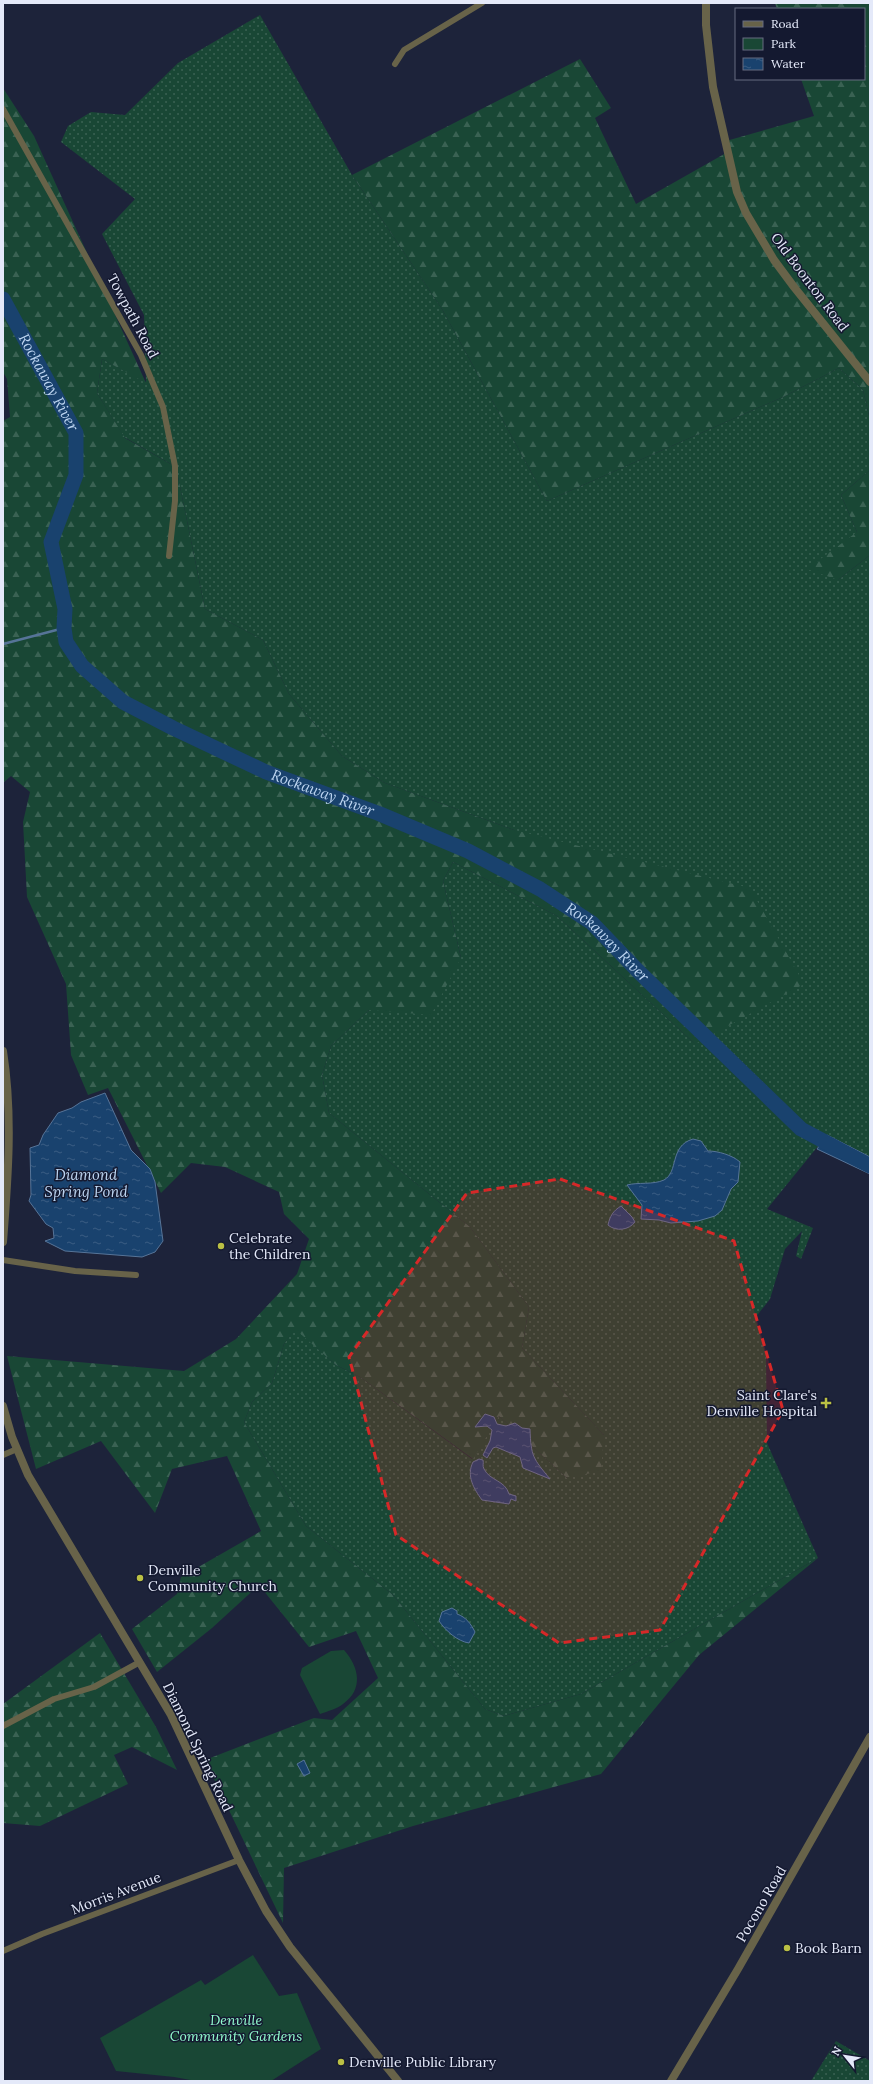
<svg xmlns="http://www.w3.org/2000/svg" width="873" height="2084" font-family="Lora,serif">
  <defs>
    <pattern id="grass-dots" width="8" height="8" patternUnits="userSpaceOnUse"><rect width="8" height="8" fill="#194735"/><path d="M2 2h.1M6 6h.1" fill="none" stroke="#3a6253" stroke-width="1.8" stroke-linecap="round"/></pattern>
    <pattern id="forest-firs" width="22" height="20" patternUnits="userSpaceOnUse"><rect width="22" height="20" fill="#194735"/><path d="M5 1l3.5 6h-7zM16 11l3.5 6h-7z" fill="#3a6253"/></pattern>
    <pattern id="water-ripples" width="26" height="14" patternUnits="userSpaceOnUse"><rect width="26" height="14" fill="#19426e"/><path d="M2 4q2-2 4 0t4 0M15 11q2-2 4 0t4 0" fill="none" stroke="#3a5d83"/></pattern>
  </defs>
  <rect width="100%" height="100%" fill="#1d233a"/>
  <g fill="url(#grass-dots)">
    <path d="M 260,15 L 352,175 L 442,309 L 547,501 L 783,397 L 839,368 L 863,390 L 870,420 L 870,470 L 841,495 L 857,532 L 838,580 L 870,555 L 870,1157 L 827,1135 L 767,1209 L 813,1228 L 801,1259 L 796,1256 L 802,1231 L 785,1249 L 770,1299 L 755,1318 L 766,1356 L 767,1443 L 818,1558 L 581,1694 L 504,1716 L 485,1709 L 393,1595 L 306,1526 L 244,1422 L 252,1402 L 272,1383 L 284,1344 L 295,1328 L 336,1365 L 360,1377 L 472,1459 L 499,1416 L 567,1478 L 604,1435 L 522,1348 L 529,1307 L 470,1227 L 329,1113 L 322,1075 L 331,1046 L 369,1010 L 461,958 L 443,881 L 453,862 L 557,916 L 695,1044 L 514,830 L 385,783 L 342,756 L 289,694 L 263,640 L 205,609 L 176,467 L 124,437 L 97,393 L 102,359 L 146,382 L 144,315 L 102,234 L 135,199 L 61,142 L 68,126 L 91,112 L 125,115 L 178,63 Z"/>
    <path d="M 836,2041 L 870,2061 L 870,2081 L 811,2081 Z"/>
  </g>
  <g fill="url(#forest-firs)">
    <path d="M 775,3 L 870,3 L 870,420 L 863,390 L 839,368 L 783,397 L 547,501 L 442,309 L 352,175 L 580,59 L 611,108 L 595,118 L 636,204 L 726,153 L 726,141 L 814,116 L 801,79 L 864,79 L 864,9 L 777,9 Z"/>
    <path d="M 3,88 L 34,136 L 146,383 L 102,359 L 97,393 L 125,438 L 176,467 L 205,609 L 263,640 L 289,694 L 342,756 L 385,783 L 514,830 L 750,888 L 804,984 L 695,1044 L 557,916 L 453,862 L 443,881 L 461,958 L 431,1015 L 369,1010 L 331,1046 L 322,1075 L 329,1113 L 470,1227 L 529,1307 L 522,1348 L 604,1435 L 601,1471 L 567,1478 L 499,1416 L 473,1459 L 360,1377 L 336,1365 L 295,1329 L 284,1344 L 272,1383 L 252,1402 L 244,1422 L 306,1526 L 393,1595 L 485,1709 L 504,1716 L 581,1694 L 818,1558 L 699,1655 L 601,1774 L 413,1826 L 284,1868 L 283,1923 L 205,1760 L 314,1718 L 332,1720 L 378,1678 L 356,1631 L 309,1647 L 259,1585 L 212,1628 L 157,1672 L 132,1629 L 177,1594 L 181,1577 L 261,1531 L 227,1456 L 172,1469 L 155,1513 L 101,1441 L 36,1469 L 7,1356 L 184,1371 L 236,1339 L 297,1274 L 309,1239 L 284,1214 L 279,1192 L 225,1167 L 191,1163 L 161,1193 L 108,1088 L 88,1095 L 71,1055 L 66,984 L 27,897 L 23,822 L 30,792 L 11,776 L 3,783 L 3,421 L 10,417 L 7,379 L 3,372 Z"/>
    <path d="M 870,470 L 870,555 L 838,580 L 807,569 L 857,532 L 841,495 Z"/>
    <path d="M 100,1633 L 156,1727 L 177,1770 L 132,1747 L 114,1755 L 128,1784 L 40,1826 L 3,1823 L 3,1704 Z"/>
  </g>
  <g fill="#194735">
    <path d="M 844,3 L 870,3 L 870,51 L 864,40 L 864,9 L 848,9 Z"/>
    <path d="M 344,1650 C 359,1667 364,1689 343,1704 C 337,1709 328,1711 320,1714 L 300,1675 L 302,1668 L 331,1651 Z"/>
    <path d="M 253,1955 L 279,1996 L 297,1993 L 321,2049 L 271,2081 L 196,2081 L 174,2077 L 116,2071 L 100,2038 L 201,1980 L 205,1985 Z"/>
  </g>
  <g fill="url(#water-ripples)" stroke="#567498">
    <path d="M 105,1093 L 131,1150 L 150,1169 L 155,1182 L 163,1241 L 155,1252 L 142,1257 L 65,1251 L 45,1241 L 54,1238 L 53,1228 L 46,1224 L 29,1201 L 31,1195 L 30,1148 L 39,1145 L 43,1135 L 58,1113 L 72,1108 L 81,1102 Z"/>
    <path d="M 827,1135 L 870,1157 L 870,1174 L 817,1149 Z"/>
    <path d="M 693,1139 L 701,1141 L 708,1151 C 718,1151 732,1155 740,1162 L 738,1182 L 731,1189 L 722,1210 L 715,1216 L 698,1221 L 671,1223 L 659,1220 L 641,1219 L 642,1205 L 627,1185 C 638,1182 653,1185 664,1180 C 679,1172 669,1146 693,1139 Z"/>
    <path d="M 621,1206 L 632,1217 L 635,1222 C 629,1230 616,1232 608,1225 C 610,1216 613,1211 621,1206 Z"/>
    <path d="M 485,1414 L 494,1417 L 497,1424 L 506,1426 L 515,1423 L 522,1428 L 530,1429 C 531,1457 533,1458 550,1479 L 523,1468 L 520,1457 L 496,1447 L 493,1448 L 487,1458 L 483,1455 L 490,1441 L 492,1430 L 487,1426 L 475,1427 Z"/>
    <path d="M 479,1459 L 483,1460 C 484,1464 482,1465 484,1469 C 490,1481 505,1480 509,1494 L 516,1496 L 516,1501 L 511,1499 L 509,1504 L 482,1500 C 474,1489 466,1476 473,1462 Z"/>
    <path d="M 452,1608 L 457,1611 L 457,1614 C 466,1617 471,1624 475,1632 L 469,1643 C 457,1641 446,1631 439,1621 L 442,1612 Z"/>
    <path d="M 304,1760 L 310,1773 L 304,1776 L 297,1764 Z"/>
  </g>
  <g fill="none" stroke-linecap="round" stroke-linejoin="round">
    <path stroke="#567498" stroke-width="2.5" d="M 3,644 L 64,628"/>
    <path stroke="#19426e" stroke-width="15" id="s1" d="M 3,299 L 76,433 L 76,475 L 51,542 L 65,609 L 64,628 L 66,642 L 82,666 L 123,702 L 173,728 L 266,772 L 380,814 L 468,851 L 540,889 L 592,923 L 638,971 L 801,1129 L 870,1166"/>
    <g stroke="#686349" stroke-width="6">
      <path d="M 395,64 L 404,50 L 482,3"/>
      <path d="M 3,109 L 141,355 L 163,407 L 175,466 L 175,501 L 169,556"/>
      <path d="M 3,1260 L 75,1271 L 136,1275"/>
      <path d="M 3,1455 L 17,1449"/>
      <path d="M 3,1726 L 54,1699 L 94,1687 L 140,1662"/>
      <path d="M 3,1951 L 42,1934 L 239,1860"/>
    </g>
    <g stroke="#686349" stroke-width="8">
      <path d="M 706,3 L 706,25 L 713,87 L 737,192 L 746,213 L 774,260 L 794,287 L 870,382"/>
      <path d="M 3,1051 C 13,1115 8,1178 3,1242"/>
      <path d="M 3,1406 L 12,1437 L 28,1475 L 171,1715 L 239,1860 L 266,1911 L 290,1947 L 398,2081"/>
      <path d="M 671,2081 L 738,1969 L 870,1737"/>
    </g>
  </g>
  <path fill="#d62828" fill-opacity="0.2" stroke="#d62828" stroke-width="3" stroke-dasharray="8 5" stroke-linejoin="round" d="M 560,1179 L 734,1241 L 783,1410 L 660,1630 L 559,1643 L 396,1535 L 349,1357 L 467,1193 Z"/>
  <g fill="#bbc044" stroke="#141930" stroke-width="1.5">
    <circle cx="221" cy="1246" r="4"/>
    <path d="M824 1397h4v4h4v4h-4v4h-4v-4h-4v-4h4z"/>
    <circle cx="140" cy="1578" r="4"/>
    <circle cx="787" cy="1948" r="4"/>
    <circle cx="341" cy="2062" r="4"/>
  </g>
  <g text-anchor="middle" stroke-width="3" stroke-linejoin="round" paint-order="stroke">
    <g font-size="14" fill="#e4e9f9" stroke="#141930">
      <text transform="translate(810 282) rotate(53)" y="5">Old Boonton Road</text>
      <text transform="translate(133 316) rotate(62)" y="5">Towpath Road</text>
      <text transform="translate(198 1747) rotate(64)" y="5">Diamond Spring Road</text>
      <text transform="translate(116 1893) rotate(-21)" y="5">Morris Avenue</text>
      <text transform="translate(761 1904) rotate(-60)" y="5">Pocono Road</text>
    </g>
    <g font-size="14" fill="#e4e9f9" stroke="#141930" text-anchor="start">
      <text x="229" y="1243">Celebrate<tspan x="229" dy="16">the Children</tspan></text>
      <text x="817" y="1400" text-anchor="end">Saint Clare's<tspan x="817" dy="16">Denville Hospital</tspan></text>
      <text x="148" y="1575">Denville<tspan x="148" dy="16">Community Church</tspan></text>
      <text x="795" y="1953">Book Barn</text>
      <text x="349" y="2067">Denville Public Library</text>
    </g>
    <g font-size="14" font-style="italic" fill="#91fbce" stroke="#141930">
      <text x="236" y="2025">Denville<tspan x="236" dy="16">Community Gardens</tspan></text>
    </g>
    <g font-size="15" font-style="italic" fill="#bdd5f1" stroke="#141930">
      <text dy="5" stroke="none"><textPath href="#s1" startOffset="95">Rockaway River</textPath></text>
      <text dy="5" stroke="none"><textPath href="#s1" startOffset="671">Rockaway River</textPath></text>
      <text dy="5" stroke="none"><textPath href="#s1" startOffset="995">Rockaway River</textPath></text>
      <text x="86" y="1180">Diamond<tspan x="86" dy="17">Spring Pond</tspan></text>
    </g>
  </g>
  <rect width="873" height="2084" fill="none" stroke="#e4e9f9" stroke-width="8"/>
  <rect x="735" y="8" width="130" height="72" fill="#141930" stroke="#676c80"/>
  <rect x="743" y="21" width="20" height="6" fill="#686349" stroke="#676c80"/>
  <text x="771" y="28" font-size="12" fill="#e4e9f9">Road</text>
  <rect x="743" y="38" width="20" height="12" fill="#194735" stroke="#676c80"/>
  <text x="771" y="48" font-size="12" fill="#e4e9f9">Park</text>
  <rect x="743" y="58" width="20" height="12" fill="url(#water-ripples)" stroke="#676c80"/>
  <text x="771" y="68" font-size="12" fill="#e4e9f9">Water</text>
  <g transform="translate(845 2056) rotate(300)" stroke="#141930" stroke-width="3" paint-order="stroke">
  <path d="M0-3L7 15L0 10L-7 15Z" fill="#e4e9f9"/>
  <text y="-6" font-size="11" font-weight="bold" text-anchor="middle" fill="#e4e9f9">N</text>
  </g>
</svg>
